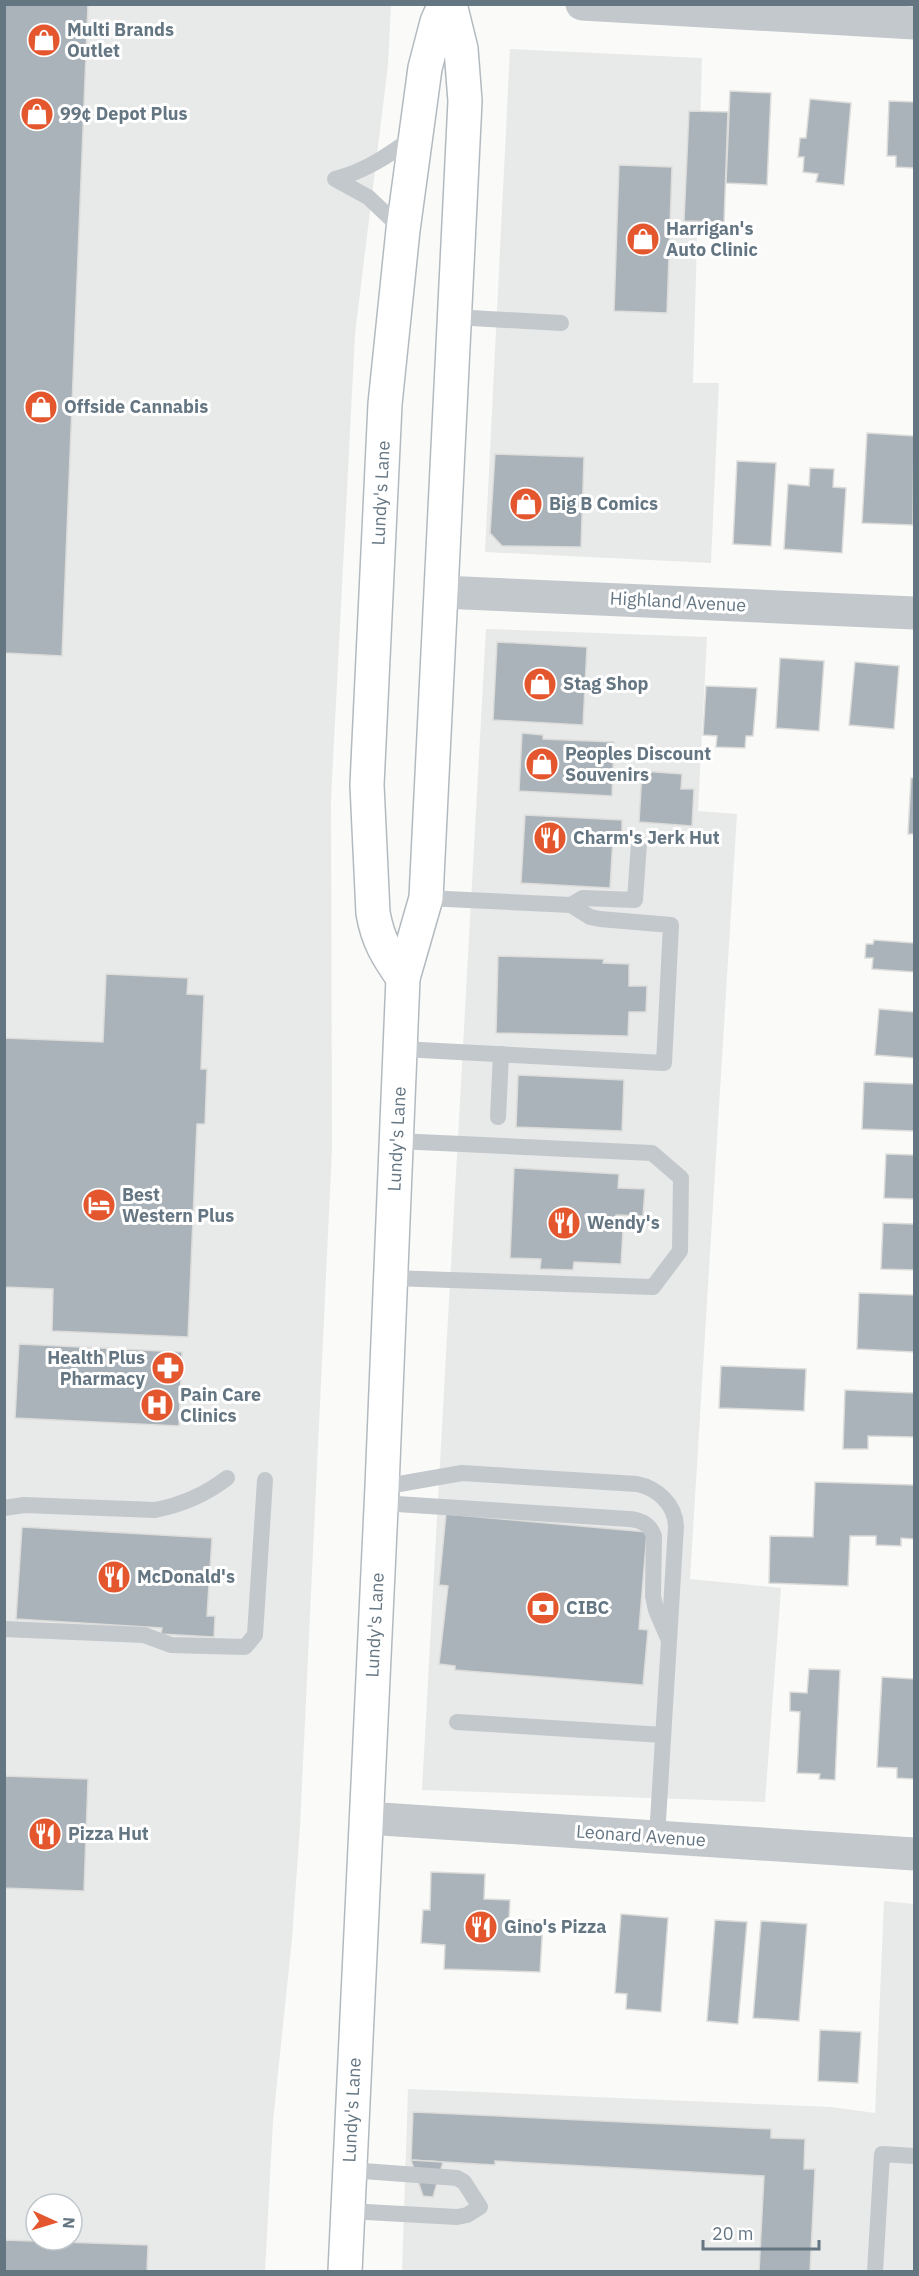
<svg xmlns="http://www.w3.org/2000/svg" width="919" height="2276" font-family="'IBM Plex Sans',sans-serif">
  <rect width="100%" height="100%" fill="#fafaf8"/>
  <g fill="#e8e9e9" fill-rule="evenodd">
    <path d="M 5,5 L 391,5 L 388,65 L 355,334 L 331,800 L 332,1149 L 300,1827 L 292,1939 L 273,2121 L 265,2271 L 5,2272 ZM 36,2204 L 72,2204 L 72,2240 L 36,2240 Z"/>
    <path d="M 510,49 L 702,58 L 693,383 L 719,383 L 711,563 L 485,552 Z"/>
    <path d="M 486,629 L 707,637 L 698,811 L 737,814 L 690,1579 L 781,1588 L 765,1802 L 422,1790 Z"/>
    <path d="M 884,1901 L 914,1904 L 914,2271 L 402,2272 L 408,2089 L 831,2107 L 875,2113 Z"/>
  </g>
  <g fill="#aab3b9" stroke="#dcdcda" stroke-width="1.5">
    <path d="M 4,4 L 88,4 L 62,656 L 5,653 Z"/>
    <path d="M 730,91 L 771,93 L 767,185 L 726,183 Z"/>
    <path d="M 810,99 L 851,103 L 844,185 L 816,182 L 818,174 L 803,172 L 804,157 L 798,157 L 800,138 L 806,138 Z"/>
    <path d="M 889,101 L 914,102 L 914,168 L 896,167 L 896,156 L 887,156 Z"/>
    <path d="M 689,111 L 728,112 L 724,222 L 684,221 Z"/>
    <path d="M 619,165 L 672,167 L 667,313 L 614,311 Z"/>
    <path d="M 867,433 L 914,436 L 913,525 L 862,523 Z"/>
    <path d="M 495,454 L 584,457 L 581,547 L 502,546 L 490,533 Z"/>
    <path d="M 737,461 L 776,463 L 771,546 L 733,544 Z"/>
    <path d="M 810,468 L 834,469 L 833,487 L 846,488 L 842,553 L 784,549 L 788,484 L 809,486 Z"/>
    <path d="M 497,642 L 587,647 L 583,725 L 493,720 Z"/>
    <path d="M 780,658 L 824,661 L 819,731 L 776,728 Z"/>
    <path d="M 855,662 L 899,666 L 894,729 L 849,725 Z"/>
    <path d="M 706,686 L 757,688 L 753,736 L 746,736 L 745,748 L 716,747 L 717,736 L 703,735 Z"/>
    <path d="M 522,733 L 543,735 L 543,739 L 614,742 L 612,796 L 519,791 Z"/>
    <path d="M 642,771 L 682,774 L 681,789 L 694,789 L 692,826 L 639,822 Z"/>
    <path d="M 911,778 L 914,778 L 914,834 L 908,834 Z"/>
    <path d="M 525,815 L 622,820 L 622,838 L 613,838 L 610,888 L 521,883 Z"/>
    <path d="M 874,940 L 914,943 L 914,972 L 872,969 L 873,958 L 865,958 L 866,944 L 873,944 Z"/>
    <path d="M 498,956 L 604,959 L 603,963 L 629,964 L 629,986 L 647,986 L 646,1012 L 629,1012 L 628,1036 L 496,1033 Z"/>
    <path d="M 106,974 L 188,978 L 187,994 L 204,995 L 201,1069 L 207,1069 L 205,1124 L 197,1124 L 188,1337 L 52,1331 L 53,1289 L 4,1287 L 4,1038 L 103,1042 Z"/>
    <path d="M 879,1009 L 914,1012 L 914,1058 L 875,1055 Z"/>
    <path d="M 518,1075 L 624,1080 L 622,1131 L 516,1127 Z"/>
    <path d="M 864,1082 L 914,1084 L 914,1131 L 862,1129 Z"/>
    <path d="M 886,1154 L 914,1155 L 914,1199 L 884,1198 Z"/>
    <path d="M 514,1168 L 619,1174 L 618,1188 L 645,1189 L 643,1216 L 616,1215 L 616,1230 L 623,1230 L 621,1264 L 574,1262 L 573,1270 L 540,1269 L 541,1259 L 510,1258 Z"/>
    <path d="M 883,1223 L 914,1224 L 914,1270 L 881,1269 Z"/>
    <path d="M 859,1293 L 914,1295 L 914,1352 L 857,1349 Z"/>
    <path d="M 19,1344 L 182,1352 L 179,1426 L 15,1418 Z"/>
    <path d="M 721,1366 L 806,1369 L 804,1411 L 719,1408 Z"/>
    <path d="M 845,1390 L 914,1393 L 914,1437 L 868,1436 L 868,1449 L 843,1449 Z"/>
    <path d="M 815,1482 L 914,1485 L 914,1539 L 901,1538 L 901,1546 L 876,1545 L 876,1536 L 850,1536 L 848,1586 L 769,1583 L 770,1536 L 813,1537 Z"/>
    <path d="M 446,1514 L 647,1532 L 639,1629 L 648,1630 L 643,1685 L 455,1670 L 455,1666 L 439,1664 L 448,1586 L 439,1585 Z"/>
    <path d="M 22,1527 L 212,1538 L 207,1616 L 215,1616 L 214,1637 L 161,1634 L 162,1628 L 16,1619 Z"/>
    <path d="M 809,1669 L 840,1670 L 835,1780 L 819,1779 L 820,1774 L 797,1773 L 800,1712 L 790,1711 L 790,1692 L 807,1693 Z"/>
    <path d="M 882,1677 L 914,1679 L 914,1779 L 897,1778 L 897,1768 L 877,1767 Z"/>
    <path d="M 4,1776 L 88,1779 L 84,1891 L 4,1888 Z"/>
    <path d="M 431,1872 L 485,1874 L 484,1899 L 510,1900 L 509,1920 L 543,1921 L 540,1972 L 444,1969 L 445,1945 L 421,1943 L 423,1910 L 430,1910 Z"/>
    <path d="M 621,1914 L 668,1918 L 661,2012 L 626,2009 L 627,1994 L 615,1993 Z"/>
    <path d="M 715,1920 L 747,1922 L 738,2024 L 707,2021 Z"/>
    <path d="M 761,1921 L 807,1924 L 799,2021 L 753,2018 Z"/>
    <path d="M 820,2030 L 861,2032 L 858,2083 L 818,2081 Z"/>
    <path d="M 413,2112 L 771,2129 L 771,2138 L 805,2139 L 804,2169 L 815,2169 L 810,2272 L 759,2272 L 764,2176 L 495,2161 L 495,2165 L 411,2160 Z"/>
    <path d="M 411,2160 L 443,2162 L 433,2197 L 423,2196 Z"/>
    <path d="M 4,2240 L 148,2245 L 147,2272 L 4,2272 Z"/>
  </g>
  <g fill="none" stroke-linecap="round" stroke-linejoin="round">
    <defs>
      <g id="secondary">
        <path d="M 403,978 C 387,955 378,941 373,913 L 367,785 L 385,404 L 403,230 L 425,68 L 437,22 L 445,4"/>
        <path d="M 345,2272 L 382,1487 L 403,978 L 426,898 L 465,101 L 461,49 L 450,4"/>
      </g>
    </defs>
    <use href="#secondary" stroke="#b3babf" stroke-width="36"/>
    <g stroke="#c3c8cc" stroke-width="16">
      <path d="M 403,230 L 368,197 L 335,179 C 366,171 389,155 415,136"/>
      <path d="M 454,317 L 561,323"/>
      <path d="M 571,905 L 583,898 L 635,900 L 639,843"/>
      <path d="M 402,1049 L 664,1063 L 671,925 L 600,919 L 590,917 L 571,905 L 426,898"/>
      <path d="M 498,1117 L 501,1054"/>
      <path d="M 391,1278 L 653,1287 L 680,1251 L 681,1178 L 652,1153 L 397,1141"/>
      <path d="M 382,1487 L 462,1473 L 637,1484 C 657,1488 675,1504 676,1526 L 657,1837"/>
      <path d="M 381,1503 L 629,1519 C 641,1520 650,1524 654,1536 L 653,1596 L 656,1610 L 668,1638"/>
      <path d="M 4,1508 L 24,1505 L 155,1510 C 181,1505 205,1495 227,1478"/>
      <path d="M 4,1629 L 144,1635 L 171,1645 L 245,1647 L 255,1635 L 265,1480"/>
      <path d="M 457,1722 L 663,1735"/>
      <path d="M 348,2211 L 457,2217 L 467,2215 L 480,2207 L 464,2182 L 457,2178 L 350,2170"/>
      <path d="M 875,2272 L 882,2154 L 914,2156"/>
    </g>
    <g stroke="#c3c8cc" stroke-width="33">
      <path d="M 582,4 L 914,23"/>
      <path d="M 441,592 L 914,613"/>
      <path d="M 366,1818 L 914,1854"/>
    </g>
    <use href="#secondary" stroke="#fff" stroke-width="33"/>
  </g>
  <defs>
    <symbol id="shop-disc" viewBox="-11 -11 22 22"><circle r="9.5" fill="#e4572e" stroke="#fff"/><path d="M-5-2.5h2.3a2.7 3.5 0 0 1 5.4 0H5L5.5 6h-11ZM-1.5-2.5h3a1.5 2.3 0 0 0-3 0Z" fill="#fff"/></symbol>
    <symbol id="restaurant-disc" viewBox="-11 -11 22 22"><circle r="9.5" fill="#e4572e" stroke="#fff"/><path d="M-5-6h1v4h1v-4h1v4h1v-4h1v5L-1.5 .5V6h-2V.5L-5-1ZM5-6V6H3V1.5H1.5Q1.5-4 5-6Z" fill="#fff"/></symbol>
    <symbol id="hotel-disc" viewBox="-11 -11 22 22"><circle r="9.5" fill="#e4572e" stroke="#fff"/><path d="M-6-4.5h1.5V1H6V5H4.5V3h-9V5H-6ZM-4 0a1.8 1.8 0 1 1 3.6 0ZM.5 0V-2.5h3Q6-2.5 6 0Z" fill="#fff"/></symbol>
    <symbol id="pharmacy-disc" viewBox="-11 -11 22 22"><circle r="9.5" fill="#e4572e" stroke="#fff"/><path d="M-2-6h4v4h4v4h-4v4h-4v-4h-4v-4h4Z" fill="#fff"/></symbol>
    <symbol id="hospital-disc" viewBox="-11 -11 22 22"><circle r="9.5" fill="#e4572e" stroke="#fff"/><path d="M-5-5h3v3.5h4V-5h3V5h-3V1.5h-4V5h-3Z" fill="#fff"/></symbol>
    <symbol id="bank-disc" viewBox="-11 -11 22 22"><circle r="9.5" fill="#e4572e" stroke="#fff"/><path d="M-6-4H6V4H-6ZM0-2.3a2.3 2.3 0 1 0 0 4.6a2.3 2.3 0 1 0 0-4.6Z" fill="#fff"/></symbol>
  </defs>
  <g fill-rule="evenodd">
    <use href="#shop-disc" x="25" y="21" width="38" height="38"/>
    <use href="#shop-disc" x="18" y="95" width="38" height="38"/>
    <use href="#shop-disc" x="624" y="220" width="38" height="38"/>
    <use href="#shop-disc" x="22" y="388" width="38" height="38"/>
    <use href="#shop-disc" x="507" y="485" width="38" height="38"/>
    <use href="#shop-disc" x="521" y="665" width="38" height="38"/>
    <use href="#shop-disc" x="523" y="745" width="38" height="38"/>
    <use href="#restaurant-disc" x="531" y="819" width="38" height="38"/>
    <use href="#hotel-disc" x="80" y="1186" width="38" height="38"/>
    <use href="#restaurant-disc" x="545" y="1204" width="38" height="38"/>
    <use href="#pharmacy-disc" x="149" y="1349" width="38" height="38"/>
    <use href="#hospital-disc" x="138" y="1386" width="38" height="38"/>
    <use href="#restaurant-disc" x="95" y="1558" width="38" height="38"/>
    <use href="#bank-disc" x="524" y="1589" width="38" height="38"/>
    <use href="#restaurant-disc" x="26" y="1815" width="38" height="38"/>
    <use href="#restaurant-disc" x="462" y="1908" width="38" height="38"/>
  </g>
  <g text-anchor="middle" stroke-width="6" stroke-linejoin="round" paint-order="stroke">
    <g font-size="18" font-weight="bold" fill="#657683" stroke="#fff" text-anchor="start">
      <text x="67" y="36">Multi Brands<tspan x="67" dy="21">Outlet</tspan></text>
      <text x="60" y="120">99¢ Depot Plus</text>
      <text x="666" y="235">Harrigan's<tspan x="666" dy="21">Auto Clinic</tspan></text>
      <text x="64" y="413">Offside Cannabis</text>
      <text x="549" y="510">Big B Comics</text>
      <text x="563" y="690">Stag Shop</text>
      <text x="565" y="760">Peoples Discount<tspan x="565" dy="21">Souvenirs</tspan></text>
      <text x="573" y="844">Charm's Jerk Hut</text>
      <text x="122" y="1201">Best<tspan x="122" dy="21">Western Plus</tspan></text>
      <text x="587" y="1229">Wendy's</text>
      <text x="145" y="1364" text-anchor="end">Health Plus<tspan x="145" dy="21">Pharmacy</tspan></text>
      <text x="180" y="1401">Pain Care<tspan x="180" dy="21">Clinics</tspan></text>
      <text x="137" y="1583">McDonald's</text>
      <text x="566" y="1614">CIBC</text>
      <text x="68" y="1840">Pizza Hut</text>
      <text x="504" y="1933">Gino's Pizza</text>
    </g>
    <g font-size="18" fill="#657683" stroke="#fff">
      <text transform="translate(381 493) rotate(-87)" y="6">Lundy's Lane</text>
      <text transform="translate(678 602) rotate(3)" y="6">Highland Avenue</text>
      <text transform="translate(397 1139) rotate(-87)" y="6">Lundy's Lane</text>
      <text transform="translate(375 1625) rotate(-87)" y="6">Lundy's Lane</text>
      <text transform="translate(641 1836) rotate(4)" y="6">Leonard Avenue</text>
      <text transform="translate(352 2110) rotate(-87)" y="6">Lundy's Lane</text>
    </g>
  </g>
  <rect width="919" height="2276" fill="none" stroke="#657683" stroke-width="12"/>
  <g transform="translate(54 2222) rotate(94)"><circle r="28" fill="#ffffff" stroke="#c1c8cd" stroke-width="1.5"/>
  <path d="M0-4.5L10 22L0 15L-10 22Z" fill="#e4572e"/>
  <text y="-9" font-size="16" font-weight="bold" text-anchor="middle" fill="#657683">N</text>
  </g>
  <path d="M703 2240v9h116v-9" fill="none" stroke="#657683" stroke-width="3"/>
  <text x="712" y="2240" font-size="18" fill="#657683" stroke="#ffffff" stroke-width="4.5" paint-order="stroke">20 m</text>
</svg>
